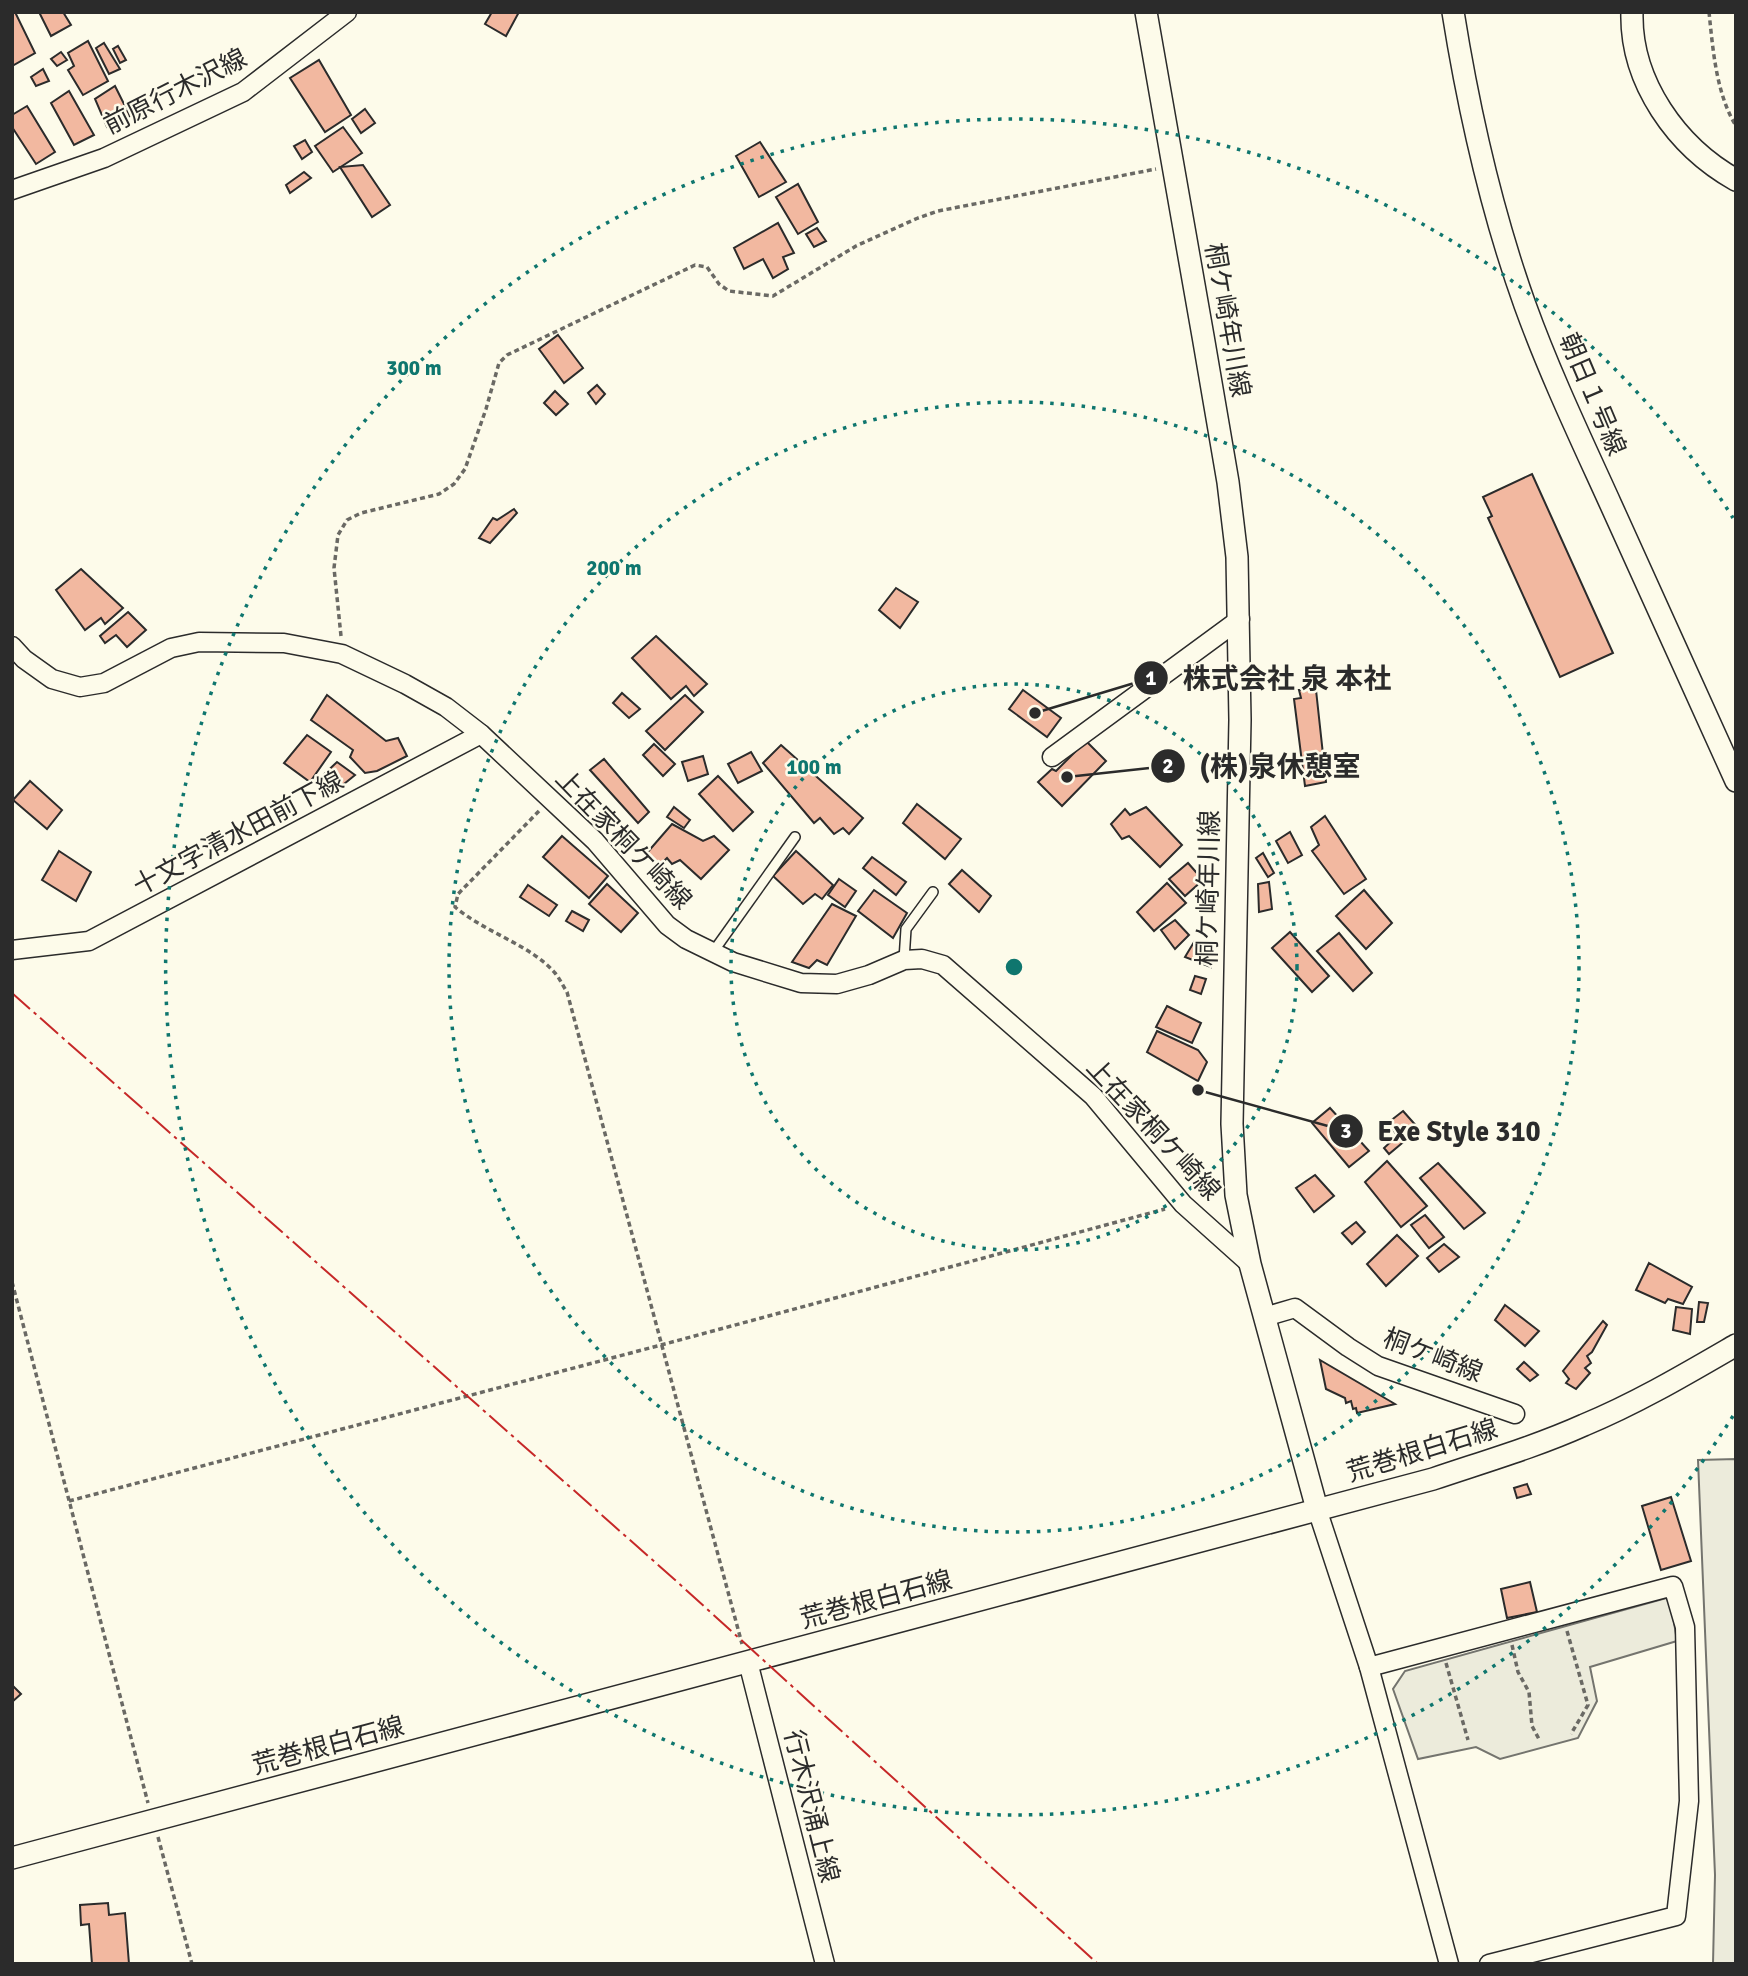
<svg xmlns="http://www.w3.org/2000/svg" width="1748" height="1976" font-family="Signika,'Noto Sans JP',sans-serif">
  <rect width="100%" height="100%" fill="#fdfbea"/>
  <g fill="#ecebdb" stroke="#74746e" stroke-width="2">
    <path d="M 1736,1459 L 1736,1964 L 1713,1964 L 1715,1875 L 1698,1460 Z"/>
    <path d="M 1670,1597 L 1677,1641 L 1590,1667 L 1597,1701 L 1578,1738 L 1500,1759 L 1476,1747 L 1418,1759 L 1393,1689 L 1405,1671 Z"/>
  </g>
  <g fill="#f2b8a0" stroke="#2b2b2b" stroke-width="2">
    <path d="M 12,12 L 15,12 L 35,53 L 12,66 Z"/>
    <path d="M 39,12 L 63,12 L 71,25 L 51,36 Z"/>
    <path d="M 492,12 L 519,12 L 506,36 L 485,24 Z"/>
    <path d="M 88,41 L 108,81 L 83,95 L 68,70 L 74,66 L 68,53 Z"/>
    <path d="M 104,43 L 120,69 L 109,74 L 96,48 Z"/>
    <path d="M 118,46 L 126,60 L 120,63 L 113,49 Z"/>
    <path d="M 61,52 L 67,60 L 57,66 L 51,59 Z"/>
    <path d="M 319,60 L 351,115 L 325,132 L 290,78 Z"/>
    <path d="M 43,69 L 49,81 L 36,86 L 31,77 Z"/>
    <path d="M 115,86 L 130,116 L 107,127 L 95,99 Z"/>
    <path d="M 69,91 L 94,135 L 74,145 L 51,103 Z"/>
    <path d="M 27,106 L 55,152 L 36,164 L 12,127 L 12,115 Z"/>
    <path d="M 365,109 L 375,123 L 361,133 L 352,119 Z"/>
    <path d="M 343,127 L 362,153 L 333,172 L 315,146 Z"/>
    <path d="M 305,140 L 312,152 L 302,159 L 294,146 Z"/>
    <path d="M 760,142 L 786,182 L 759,197 L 736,156 Z"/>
    <path d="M 363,165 L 390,205 L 372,217 L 340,167 Z"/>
    <path d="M 304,172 L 311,178 L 290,193 L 286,185 Z"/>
    <path d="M 798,184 L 818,222 L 798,234 L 776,197 Z"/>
    <path d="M 778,223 L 794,253 L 783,257 L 788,269 L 773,278 L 763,259 L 744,269 L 734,248 Z"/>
    <path d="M 817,228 L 826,241 L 814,247 L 806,234 Z"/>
    <path d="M 558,335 L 583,368 L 564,383 L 539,349 Z"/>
    <path d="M 597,385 L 605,394 L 596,404 L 588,393 Z"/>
    <path d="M 555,391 L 568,404 L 556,415 L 544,403 Z"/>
    <path d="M 1532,474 L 1613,653 L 1560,677 L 1488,518 L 1492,516 L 1483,497 Z"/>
    <path d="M 514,509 L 517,513 L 490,543 L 479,538 L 493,518 L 497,520 Z"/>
    <path d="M 81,569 L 123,608 L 105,624 L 101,618 L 85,630 L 56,590 Z"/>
    <path d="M 896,588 L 918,602 L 900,628 L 879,610 Z"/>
    <path d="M 128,612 L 146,630 L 127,647 L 116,635 L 105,643 L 100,636 Z"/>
    <path d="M 656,636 L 707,684 L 694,696 L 686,686 L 671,699 L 632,658 Z"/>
    <path d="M 1023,690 L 1061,718 L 1047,737 L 1009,709 Z"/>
    <path d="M 1299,690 L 1316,690 L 1326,782 L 1305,786 L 1294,699 L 1301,698 Z"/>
    <path d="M 622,693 L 640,709 L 629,718 L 613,703 Z"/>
    <path d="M 327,695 L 386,741 L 398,738 L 407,756 L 377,771 L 365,773 L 350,757 L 353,750 L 311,720 Z"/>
    <path d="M 685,695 L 703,712 L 665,750 L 646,731 Z"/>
    <path d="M 307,735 L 331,752 L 310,782 L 284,763 Z"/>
    <path d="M 1086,741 L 1106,761 L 1062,806 L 1038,782 L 1052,769 L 1056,771 Z"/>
    <path d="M 654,744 L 675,764 L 663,776 L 643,755 Z"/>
    <path d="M 781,745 L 863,818 L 849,834 L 843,828 L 834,834 L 820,818 L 814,823 L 763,763 Z"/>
    <path d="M 751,752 L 762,771 L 738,783 L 728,764 Z"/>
    <path d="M 703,756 L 708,774 L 688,781 L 682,762 Z"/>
    <path d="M 604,759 L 649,812 L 638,823 L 590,770 Z"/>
    <path d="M 337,762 L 355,775 L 333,793 L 319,779 Z"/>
    <path d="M 718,776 L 753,812 L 733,831 L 699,794 Z"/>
    <path d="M 30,781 L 62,810 L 47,829 L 13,800 Z"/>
    <path d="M 917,804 L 961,839 L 945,859 L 903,823 Z"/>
    <path d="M 674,807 L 690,820 L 684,828 L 667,817 Z"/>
    <path d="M 1146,807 L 1182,845 L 1160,867 L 1129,836 L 1122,839 L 1111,824 L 1125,809 L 1130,815 Z"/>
    <path d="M 1325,816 L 1366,879 L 1344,894 L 1312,851 L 1319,845 L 1311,827 Z"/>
    <path d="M 672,824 L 703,841 L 714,836 L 729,850 L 701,879 L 680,860 L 672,864 L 667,858 L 659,866 L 646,854 Z"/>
    <path d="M 1290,832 L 1302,855 L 1288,863 L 1276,841 Z"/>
    <path d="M 562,836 L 608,876 L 589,898 L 543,857 Z"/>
    <path d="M 59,851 L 91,872 L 76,901 L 42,880 Z"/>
    <path d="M 796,851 L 833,885 L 822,899 L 815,894 L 803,904 L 773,876 Z"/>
    <path d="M 1263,853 L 1274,873 L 1268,877 L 1256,858 Z"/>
    <path d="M 872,857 L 906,882 L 896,895 L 863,868 Z"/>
    <path d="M 1188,863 L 1203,880 L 1185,896 L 1169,879 Z"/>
    <path d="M 962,870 L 991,896 L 979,912 L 949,884 Z"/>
    <path d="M 839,879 L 856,891 L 845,907 L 828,895 Z"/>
    <path d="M 1269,882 L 1272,909 L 1259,912 L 1258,884 Z"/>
    <path d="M 1167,883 L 1186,903 L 1154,931 L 1137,912 Z"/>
    <path d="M 607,884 L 638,913 L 621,932 L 589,904 Z"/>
    <path d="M 528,885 L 557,905 L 549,916 L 520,897 Z"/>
    <path d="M 874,890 L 907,913 L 893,938 L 858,911 Z"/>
    <path d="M 1364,890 L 1392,923 L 1366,949 L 1336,916 Z"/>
    <path d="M 832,904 L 856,916 L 827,965 L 817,960 L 809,968 L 792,962 Z"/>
    <path d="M 572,911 L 589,920 L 583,931 L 566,921 Z"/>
    <path d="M 1175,920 L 1189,935 L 1175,949 L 1161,930 Z"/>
    <path d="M 1290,932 L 1329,976 L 1312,992 L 1272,948 Z"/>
    <path d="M 1339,933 L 1372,973 L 1353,991 L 1317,951 Z"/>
    <path d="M 1194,942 L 1213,953 L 1211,967 L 1185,957 Z"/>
    <path d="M 1195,976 L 1206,979 L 1201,994 L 1190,990 Z"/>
    <path d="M 1167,1006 L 1201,1023 L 1192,1043 L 1156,1027 Z"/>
    <path d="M 1157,1031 L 1198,1050 L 1207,1062 L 1198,1081 L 1147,1052 Z"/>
    <path d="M 1330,1108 L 1369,1151 L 1349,1167 L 1312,1123 Z"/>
    <path d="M 1403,1111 L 1419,1129 L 1389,1154 L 1384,1148 L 1397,1136 L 1389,1122 Z"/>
    <path d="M 1387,1161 L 1427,1206 L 1401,1227 L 1365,1182 Z"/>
    <path d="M 1438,1163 L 1485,1213 L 1464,1229 L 1420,1178 Z"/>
    <path d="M 1315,1175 L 1334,1196 L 1314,1212 L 1296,1188 Z"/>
    <path d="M 1425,1215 L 1444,1237 L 1429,1248 L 1411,1225 Z"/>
    <path d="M 1356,1222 L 1365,1232 L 1352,1244 L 1342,1233 Z"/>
    <path d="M 1397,1235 L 1418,1256 L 1386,1286 L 1367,1264 Z"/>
    <path d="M 1444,1244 L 1459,1257 L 1439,1272 L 1427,1258 Z"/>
    <path d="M 1649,1263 L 1692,1287 L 1683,1304 L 1668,1299 L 1665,1303 L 1636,1290 Z"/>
    <path d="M 1699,1302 L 1708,1303 L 1704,1322 L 1697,1322 Z"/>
    <path d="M 1505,1305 L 1539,1331 L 1525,1346 L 1495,1320 Z"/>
    <path d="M 1676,1307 L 1692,1309 L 1690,1334 L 1673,1330 Z"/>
    <path d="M 1603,1321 L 1607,1325 L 1592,1352 L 1587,1356 L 1591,1363 L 1585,1368 L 1590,1373 L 1576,1389 L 1566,1383 L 1569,1379 L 1563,1371 Z"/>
    <path d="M 1320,1360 L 1395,1404 L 1357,1413 L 1356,1408 L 1353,1409 L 1351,1401 L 1346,1403 L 1345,1398 L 1326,1389 Z"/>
    <path d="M 1524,1362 L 1538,1375 L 1530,1381 L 1517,1369 Z"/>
    <path d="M 1527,1484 L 1531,1494 L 1517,1498 L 1514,1488 Z"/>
    <path d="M 1671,1497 L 1691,1561 L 1661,1570 L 1642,1506 Z"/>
    <path d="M 1530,1582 L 1537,1612 L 1507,1618 L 1501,1589 Z"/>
    <path d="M 12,1685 L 21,1694 L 12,1702 Z"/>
    <path d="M 108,1903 L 109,1915 L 125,1913 L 129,1964 L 92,1964 L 89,1924 L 81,1925 L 80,1905 Z"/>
  </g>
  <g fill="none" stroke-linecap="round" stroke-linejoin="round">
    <defs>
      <g id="service">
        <path d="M 713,952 L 795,837"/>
        <path d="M 904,960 L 906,929 L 933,892"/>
      </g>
      <g id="minor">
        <path d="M 12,190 L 104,158 L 243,92 L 347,12"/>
        <path d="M 12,646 L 24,659 L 52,679 L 80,687 L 104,683 L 171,648 L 199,642 L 284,643 L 342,654 L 405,684 L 446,707 L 481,734 L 595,841 L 667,925 L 686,939 L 733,962 L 801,983 L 837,984 L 869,975 L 904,960 L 922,959 L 943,965 L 1093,1096 L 1183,1204 L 1250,1264"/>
        <path d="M 1052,757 L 1240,619"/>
        <path d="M 12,950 L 89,941 L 481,734"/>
        <path d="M 1264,1317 L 1295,1308 L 1348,1347 L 1378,1366 L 1515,1414"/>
        <path d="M 1317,1509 L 1369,1667 L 1449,1964"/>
        <path d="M 748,1662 L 825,1964"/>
        <path d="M 1369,1667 L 1673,1586 L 1685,1627 L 1689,1801 L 1676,1916 L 1489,1964"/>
      </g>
      <g id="tertiary">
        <path d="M 1146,12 L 1203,336 L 1228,482 L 1237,557 L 1240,720 L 1232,1124 L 1236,1195 L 1250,1264 L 1317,1509"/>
        <path d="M 1453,12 C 1469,112 1491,210 1525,305 C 1550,374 1581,439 1611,505 C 1653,597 1694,689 1736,781"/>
        <path d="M 1632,12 C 1630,82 1677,147 1736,180"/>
        <path d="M 12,1858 L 1433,1479 C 1483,1462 1535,1447 1584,1425 C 1637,1403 1686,1374 1736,1345"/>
      </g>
    </defs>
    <use href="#service" stroke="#2b2b2b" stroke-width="12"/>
    <use href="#minor" stroke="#2b2b2b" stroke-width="21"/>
    <use href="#tertiary" stroke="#2b2b2b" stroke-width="24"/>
    <g stroke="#6a6964" stroke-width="3.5" stroke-dasharray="5 3.5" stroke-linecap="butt">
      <path d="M 1709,12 C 1713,50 1716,93 1736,126"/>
      <path d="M 341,636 L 334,568 L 338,535 L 347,520 L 361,513 L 439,494 L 454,484 L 465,469 L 486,409 L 499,363 L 507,355 L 695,265 L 707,267 L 719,284 L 729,291 L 773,296 L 856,246 L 918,218 L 938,211 L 1156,169"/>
      <path d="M 539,811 L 458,894 L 455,907 C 484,932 531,945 555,973 C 560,979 563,986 567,992 L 742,1644"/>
      <path d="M 12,1282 L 148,1803"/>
      <path d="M 69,1501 L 661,1345 L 1165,1209"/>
      <path d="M 1567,1631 L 1588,1705 L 1571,1734"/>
      <path d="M 1512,1645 L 1518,1672 L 1529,1692 L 1532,1726 L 1540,1741"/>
      <path d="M 1446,1663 L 1468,1740"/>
      <path d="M 158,1837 L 192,1964"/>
    </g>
    <use href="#service" stroke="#fdfbea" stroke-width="9"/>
    <use href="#minor" stroke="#fdfbea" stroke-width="18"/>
    <use href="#tertiary" stroke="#fdfbea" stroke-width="21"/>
    <path stroke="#c62828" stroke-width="2" stroke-dasharray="24 5 3.5 5" stroke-linecap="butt" d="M 12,993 L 674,1579 L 1098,1964"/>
  </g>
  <g fill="none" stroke="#0f766e" stroke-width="3.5" stroke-dasharray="3.5 7">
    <circle cx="1014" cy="967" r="283"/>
    <circle cx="1014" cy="967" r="565"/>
    <path d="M1733 1416A848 848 0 1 1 1733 518"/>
  </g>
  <g text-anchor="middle" stroke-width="5" stroke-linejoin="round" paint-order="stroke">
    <g font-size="26" fill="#2b2b2b" stroke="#fdfbea">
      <text transform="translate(175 91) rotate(-27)" y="9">前原行木沢線</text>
      <text transform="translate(1228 320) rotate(80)" y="9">桐ケ崎年川線</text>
      <text transform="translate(1593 394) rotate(67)" y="9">朝日１号線</text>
      <text transform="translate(238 833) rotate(-28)" y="9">十文字清水田前下線</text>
      <text transform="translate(624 839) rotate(46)" y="9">上在家桐ケ崎線</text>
      <text transform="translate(1208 888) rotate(-89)" y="9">桐ケ崎年川線</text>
      <text transform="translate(1154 1129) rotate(47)" y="9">上在家桐ケ崎線</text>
      <text transform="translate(1433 1355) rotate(21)" y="9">桐ケ崎線</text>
      <text transform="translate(1422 1450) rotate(-17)" y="9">荒巻根白石線</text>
      <text transform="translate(876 1599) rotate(-15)" y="9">荒巻根白石線</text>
      <text transform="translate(328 1745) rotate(-15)" y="9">荒巻根白石線</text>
      <text transform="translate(812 1806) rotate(76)" y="9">行木沢涌上線</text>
    </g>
  </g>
  <circle cx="1014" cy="967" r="10" fill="#0f766e" stroke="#fdfbea" stroke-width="3.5"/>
  <g font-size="21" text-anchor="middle" font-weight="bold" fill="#0f766e" stroke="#fdfbea" stroke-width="5" stroke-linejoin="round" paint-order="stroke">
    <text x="414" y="375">300 m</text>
    <text x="614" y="575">200 m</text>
    <text x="814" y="774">100 m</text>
  </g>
  <path fill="none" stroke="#2b2b2b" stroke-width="2.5" d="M1035 713L1151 678M1067 777L1168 766M1198 1090L1346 1131"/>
  <g fill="#2b2b2b" stroke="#fdfbea" stroke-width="2.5">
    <circle cx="1035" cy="713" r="7"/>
    <circle cx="1067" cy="777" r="7"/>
    <circle cx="1198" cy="1090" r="7"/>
    <circle cx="1151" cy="678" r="18"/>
    <circle cx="1168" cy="766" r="18"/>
    <circle cx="1346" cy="1131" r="18"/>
  </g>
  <g font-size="21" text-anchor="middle" font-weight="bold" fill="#fff">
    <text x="1151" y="685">1</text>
    <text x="1168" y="773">2</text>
    <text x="1346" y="1138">3</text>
  </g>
  <g font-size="28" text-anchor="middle" font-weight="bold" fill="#2b2b2b" stroke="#fdfbea" stroke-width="5" stroke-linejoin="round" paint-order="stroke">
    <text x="1287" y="688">株式会社 泉 本社</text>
    <text x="1280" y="776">(株)泉休憩室</text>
    <text x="1459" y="1141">Exe Style 310</text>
  </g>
  <rect width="1748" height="1976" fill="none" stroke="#2b2b2b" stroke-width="28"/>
</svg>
